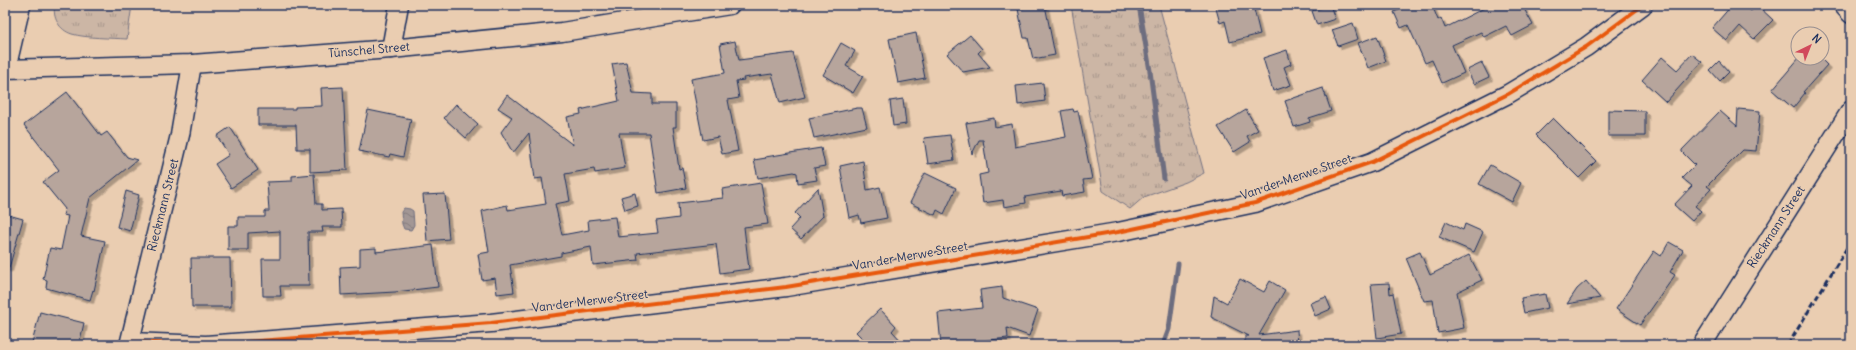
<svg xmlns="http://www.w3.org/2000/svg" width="1856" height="350" font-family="Delius,sans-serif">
  <defs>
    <pattern id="grass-tufts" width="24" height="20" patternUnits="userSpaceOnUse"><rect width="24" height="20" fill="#ccb6a5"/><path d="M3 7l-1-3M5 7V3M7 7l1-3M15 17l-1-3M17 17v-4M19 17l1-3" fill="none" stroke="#a5948a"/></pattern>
    <pattern id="water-waves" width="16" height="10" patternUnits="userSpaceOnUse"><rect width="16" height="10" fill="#a39795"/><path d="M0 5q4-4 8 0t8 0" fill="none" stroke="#847c7d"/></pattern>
    <filter id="shadow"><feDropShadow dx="3.5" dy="3.5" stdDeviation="0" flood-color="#0004"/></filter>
  </defs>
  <rect width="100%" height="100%" fill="#eacdb1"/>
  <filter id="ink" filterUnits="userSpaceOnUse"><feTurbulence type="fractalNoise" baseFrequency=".025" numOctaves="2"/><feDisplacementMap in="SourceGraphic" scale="8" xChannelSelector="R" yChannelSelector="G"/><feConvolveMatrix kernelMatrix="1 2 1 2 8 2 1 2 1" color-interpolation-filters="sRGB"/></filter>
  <g filter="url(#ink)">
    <g fill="url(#grass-tufts)" stroke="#747282">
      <path d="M 55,5 L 132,5 L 127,39 C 112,38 85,38 72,34 C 59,30 52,17 55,5 Z"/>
      <path d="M 1071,5 L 1159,5 L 1204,173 L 1186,182 L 1144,197 L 1130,209 L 1103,191 Z"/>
    </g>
    <path fill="url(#water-waves)" stroke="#6d6d7f" d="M 404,208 L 410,209 L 413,211 L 414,225 L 411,230 L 404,229 L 402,224 L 401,212 Z"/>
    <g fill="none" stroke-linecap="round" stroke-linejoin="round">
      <g stroke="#6d6d7f" stroke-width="5">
        <path d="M 1139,5 L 1150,71 L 1164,179"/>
        <path d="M 1163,345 L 1169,329 L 1178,264"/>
      </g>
    </g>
    <g fill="#b7a59c" stroke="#1b2f5e" filter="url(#shadow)">
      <path d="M 1037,5 L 1045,5 L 1055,55 L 1033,59 L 1028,38 L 1024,38 L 1018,9 Z"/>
      <path d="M 1215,5 L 1253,5 L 1260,34 L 1230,42 L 1225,21 L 1220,23 Z"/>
      <path d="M 1330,5 L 1335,19 L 1317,25 L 1312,11 Z"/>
      <path d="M 1411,5 L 1432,5 L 1438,20 L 1441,18 L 1445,28 L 1490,5 L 1522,5 L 1533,25 L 1512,36 L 1506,26 L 1484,37 L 1481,32 L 1452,45 L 1464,73 L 1442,83 L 1432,60 L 1425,63 L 1408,25 L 1401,28 L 1394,12 Z"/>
      <path d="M 1732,5 L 1744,5 L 1751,11 L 1757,5 L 1773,20 L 1754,39 L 1740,26 L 1727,41 L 1712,28 Z"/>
      <path d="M 1353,23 L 1358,39 L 1338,46 L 1332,30 Z"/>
      <path d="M 916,33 L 925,78 L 898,83 L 889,39 Z"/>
      <path d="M 970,35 L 982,49 L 978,53 L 990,67 L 963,72 L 947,54 Z"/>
      <path d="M 1377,36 L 1386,61 L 1368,68 L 1358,43 Z"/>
      <path d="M 735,41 L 739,60 L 793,53 L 805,97 L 780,103 L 772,74 L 743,78 L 744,80 L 736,81 L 739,98 L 728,100 L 738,151 L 722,154 L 718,137 L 703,140 L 691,79 L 725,73 L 720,44 Z"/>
      <path d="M 841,43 L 855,51 L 846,66 L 863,76 L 853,93 L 823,75 Z"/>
      <path d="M 1287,50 L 1291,64 L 1284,67 L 1291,85 L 1273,91 L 1263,58 Z"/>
      <path d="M 1692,54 L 1702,62 L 1666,102 L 1642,80 L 1662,57 L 1677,70 Z"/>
      <path d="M 1799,58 L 1820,58 L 1827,65 L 1803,92 L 1805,93 L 1793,108 L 1772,90 Z"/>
      <path d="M 1719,61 L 1729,72 L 1720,81 L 1710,70 Z"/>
      <path d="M 626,62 L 633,93 L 652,94 L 652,104 L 676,104 L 676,127 L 673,127 L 679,169 L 682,168 L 686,188 L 658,193 L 649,133 L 619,133 L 625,168 L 595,173 L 594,169 L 565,174 L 570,201 L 555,204 L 562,235 L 589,230 L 588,220 L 615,217 L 618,237 L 658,233 L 656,221 L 679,218 L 678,203 L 723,198 L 722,189 L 761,183 L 768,224 L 744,227 L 749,269 L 720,273 L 716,244 L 637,253 L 638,260 L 593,265 L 591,247 L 561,253 L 561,256 L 510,265 L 514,292 L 497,294 L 495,278 L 482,280 L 478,254 L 489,252 L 482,211 L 507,205 L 508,210 L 546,204 L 542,178 L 535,179 L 529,133 L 513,153 L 501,132 L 512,117 L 498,108 L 507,95 L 573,145 L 567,117 L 581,114 L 580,110 L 619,101 L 612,64 Z"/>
      <path d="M 1482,63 L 1489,77 L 1474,84 L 1467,70 Z"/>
      <path d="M 1043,83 L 1045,101 L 1018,105 L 1016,86 Z"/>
      <path d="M 343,87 L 347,170 L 310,172 L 310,149 L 297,149 L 296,125 L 258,125 L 258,109 L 295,109 L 295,107 L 322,106 L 321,88 Z"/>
      <path d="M 1323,88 L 1331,111 L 1309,118 L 1310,122 L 1294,127 L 1285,101 Z"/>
      <path d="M 67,92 L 101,136 L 107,132 L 127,157 L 137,160 L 90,198 L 81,236 L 105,241 L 94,291 L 93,290 L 90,300 L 46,288 L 47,280 L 43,279 L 50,248 L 61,250 L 68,216 L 63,215 L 65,209 L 43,182 L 59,170 L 24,125 Z"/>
      <path d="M 903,99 L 906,124 L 893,126 L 890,101 Z"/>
      <path d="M 456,104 L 478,124 L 466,138 L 444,118 Z"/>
      <path d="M 857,108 L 862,108 L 867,127 L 814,138 L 809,118 Z"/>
      <path d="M 1073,109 L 1074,112 L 1078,111 L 1092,179 L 1083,180 L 1085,192 L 1062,196 L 1061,191 L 1025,197 L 1026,203 L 1004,207 L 1003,200 L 983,203 L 979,175 L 988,173 L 983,140 L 979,140 L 972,154 L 966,123 L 994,118 L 995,127 L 1012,124 L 1015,147 L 1066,137 L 1061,111 Z"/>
      <path d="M 1738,109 L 1760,111 L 1756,151 L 1743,150 L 1707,186 L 1711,189 L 1695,206 L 1701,211 L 1692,221 L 1674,205 L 1692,186 L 1682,178 L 1695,165 L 1682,152 L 1682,150 L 1720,111 L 1737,126 Z"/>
      <path d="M 368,110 L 411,119 L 403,157 L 390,154 L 389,157 L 359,151 Z"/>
      <path d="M 1246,110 L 1258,130 L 1247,136 L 1250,142 L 1234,152 L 1218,127 Z"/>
      <path d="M 1608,110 L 1645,111 L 1645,136 L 1608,136 Z"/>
      <path d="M 1553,118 L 1596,161 L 1579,178 L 1536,135 Z"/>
      <path d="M 230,127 L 258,170 L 231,188 L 215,164 L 229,155 L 217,136 Z"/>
      <path d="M 950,135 L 954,160 L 928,164 L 924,138 Z"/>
      <path d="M 821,148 L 825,166 L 814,168 L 817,180 L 798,183 L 797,173 L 794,172 L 758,178 L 754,160 L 766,158 L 765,157 Z"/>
      <path d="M 863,161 L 867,190 L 880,187 L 887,218 L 861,223 L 859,215 L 849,218 L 840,166 Z"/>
      <path d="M 1490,165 L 1521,183 L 1512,202 L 1479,184 Z"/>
      <path d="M 925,173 L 956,188 L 944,214 L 937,210 L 935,215 L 910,203 Z"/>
      <path d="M 314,174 L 316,204 L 322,204 L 322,210 L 341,209 L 342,227 L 322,227 L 323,232 L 308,232 L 309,286 L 280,286 L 281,296 L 263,296 L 262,259 L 280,259 L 280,231 L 248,233 L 248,250 L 228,250 L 228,226 L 238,226 L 238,217 L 265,217 L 265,211 L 269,211 L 267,182 L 292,181 L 292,176 Z"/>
      <path d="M 818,188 L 823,216 L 801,239 L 790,229 L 800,218 L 795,213 Z"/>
      <path d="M 126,191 L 139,195 L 130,231 L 117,227 Z"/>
      <path d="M 635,193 L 638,206 L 625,210 L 621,197 Z"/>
      <path d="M 445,194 L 449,239 L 427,241 L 423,195 Z"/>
      <path d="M 5,214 L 23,219 L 9,268 L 5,268 Z"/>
      <path d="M 1446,222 L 1463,230 L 1465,224 L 1483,232 L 1474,252 L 1439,237 Z"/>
      <path d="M 1669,242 L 1683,250 L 1670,272 L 1675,275 L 1640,325 L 1616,309 L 1654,251 L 1661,256 Z"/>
      <path d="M 433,245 L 438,287 L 395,292 L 341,295 L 340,267 L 360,266 L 360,249 L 376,248 L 376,252 Z"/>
      <path d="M 1420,252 L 1430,275 L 1469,255 L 1482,280 L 1457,292 L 1464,328 L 1438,333 L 1433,300 L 1424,301 L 1406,258 Z"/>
      <path d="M 191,258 L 230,258 L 231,307 L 192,307 Z"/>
      <path d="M 1240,279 L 1264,292 L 1270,281 L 1285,290 L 1259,335 L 1297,330 L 1298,345 L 1245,345 L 1245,336 L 1249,336 L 1211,317 L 1214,296 L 1227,303 Z"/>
      <path d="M 1586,281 L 1600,298 L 1567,304 L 1577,289 Z"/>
      <path d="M 1389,283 L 1390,294 L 1393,293 L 1401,334 L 1377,338 L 1371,284 Z"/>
      <path d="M 1002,287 L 1003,298 L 1038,310 L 1029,336 L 1007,328 L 1008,338 L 981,341 L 981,345 L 941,345 L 938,313 L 982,308 L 980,290 Z"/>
      <path d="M 1545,294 L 1548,308 L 1524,313 L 1521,298 Z"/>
      <path d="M 1326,297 L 1331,309 L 1315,316 L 1310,303 Z"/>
      <path d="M 880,309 L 896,326 L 892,331 L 905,345 L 869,345 L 856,332 Z"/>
      <path d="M 40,312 L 84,323 L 79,345 L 40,345 L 32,343 Z"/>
    </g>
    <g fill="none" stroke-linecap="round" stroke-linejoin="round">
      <defs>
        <g id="minor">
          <path d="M 1843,5 L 1851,14"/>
          <path d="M 391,49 L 399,5"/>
          <path d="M 5,69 L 192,64 L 391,49 L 562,32 L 730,5"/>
          <path d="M 130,342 L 206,345 L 491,323 L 786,287 L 1118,232 L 1255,203 L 1372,162 L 1508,94 L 1586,47 L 1643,5"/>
          <path d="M 129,345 L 180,135 L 192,64"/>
          <path d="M 1702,345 L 1851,110"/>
        </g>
        <path id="tertiary" d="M 5,65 L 19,5"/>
      </defs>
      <use href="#minor" stroke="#1b2f5e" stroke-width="21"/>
      <use href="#tertiary" stroke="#1b2f5e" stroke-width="25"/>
      <use href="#minor" stroke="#eacdb1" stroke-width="18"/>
      <use href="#tertiary" stroke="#eacdb1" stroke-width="22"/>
      <path stroke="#1b2f5e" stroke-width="3" stroke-dasharray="6 3" stroke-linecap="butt" d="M 1788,345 L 1851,241"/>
      <defs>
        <path id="cycleway" d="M 130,342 L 206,345 L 491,323 L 786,287 L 1118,232 L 1255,203 L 1372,162 L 1508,94 L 1586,47 L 1643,5"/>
      </defs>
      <use href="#cycleway" stroke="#eacdb1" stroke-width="6"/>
      <use href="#cycleway" stroke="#e8590c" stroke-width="4"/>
    </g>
  </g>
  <g text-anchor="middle" stroke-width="3" stroke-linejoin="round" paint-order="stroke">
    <g font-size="12" fill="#1b2f5e" stroke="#eacdb1">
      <text transform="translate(369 50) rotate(-5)" y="4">Tünschel Street</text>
      <text transform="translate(1296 177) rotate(-19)" y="4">Van der Merwe Street</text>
      <text transform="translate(163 205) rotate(-76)" y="4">Rieckmann Street</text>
      <text transform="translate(1776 227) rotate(-57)" y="4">Rieckmann Street</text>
      <text transform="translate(910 256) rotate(-10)" y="4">Van der Merwe Street</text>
      <text transform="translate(590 301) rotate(-7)" y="4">Van der Merwe Street</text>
    </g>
  </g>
  <rect width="1856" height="350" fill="none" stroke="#eacdb1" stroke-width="20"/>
  <rect x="10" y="10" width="1836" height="330" fill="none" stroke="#1b2f5e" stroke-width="1.5" filter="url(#ink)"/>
  <g transform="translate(1810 46) rotate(43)"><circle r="19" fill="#eacdb1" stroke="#978e90"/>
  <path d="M0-3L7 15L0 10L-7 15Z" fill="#d1495b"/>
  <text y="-6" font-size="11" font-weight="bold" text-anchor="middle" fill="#1b2f5e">N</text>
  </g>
</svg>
